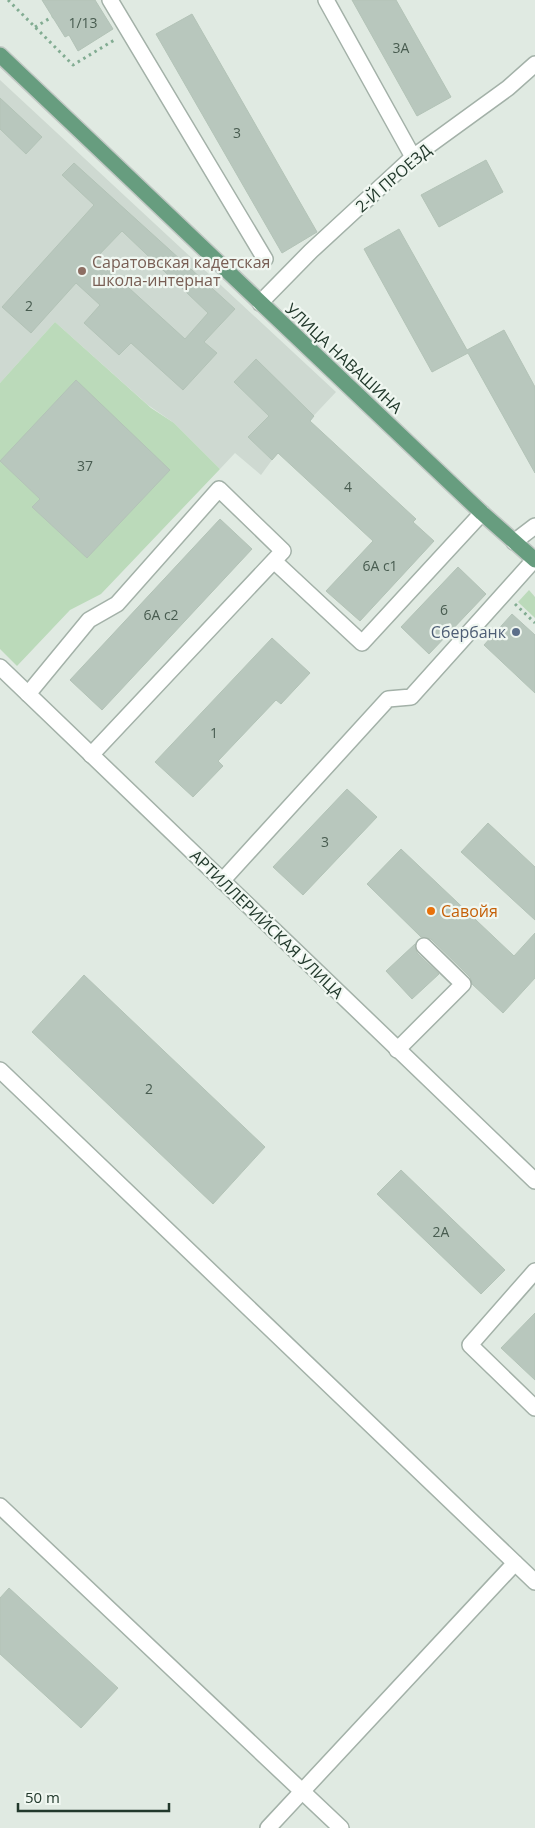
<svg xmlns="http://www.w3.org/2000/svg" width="535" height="1828" font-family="'Open Sans',sans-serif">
  <rect width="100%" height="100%" fill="#e0eae2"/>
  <path fill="#ced9d1" d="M 0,80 L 336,392 L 272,460 L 261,475 L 235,453 L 220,469 L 174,423 L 148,405 L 55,322 L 0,383 Z"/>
  <g fill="#bbdaba">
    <path d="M 55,322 L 151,408 L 174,423 L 220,469 L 101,594 L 70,610 L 17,666 L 0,649 L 0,383 Z"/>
    <path d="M 529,590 L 535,597 L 535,618 L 518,602 Z"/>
  </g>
  <g fill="#b8c7bd" stroke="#b3c3b7" fill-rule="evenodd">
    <path d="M 42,0 L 95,0 L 113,29 L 78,51 L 69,35 L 65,37 Z"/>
    <path d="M 352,0 L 396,0 L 451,97 L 417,116 Z"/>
    <path d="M 192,14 L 317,232 L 282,253 L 156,34 Z"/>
    <path d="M 0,98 L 42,137 L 26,154 L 0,129 Z"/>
    <path d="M 486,160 L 503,192 L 439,227 L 421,195 Z"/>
    <path d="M 74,163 L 235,309 L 204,342 L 217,353 L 183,390 L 131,343 L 119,355 L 84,323 L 100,305 L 76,283 L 31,333 L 2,307 L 94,205 L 62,175 ZM 122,231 L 208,313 L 185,339 L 96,258 Z"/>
    <path d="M 399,229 L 467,350 L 504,330 L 535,387 L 535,473 L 468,353 L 432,372 L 364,249 Z"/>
    <path d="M 256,359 L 314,416 L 310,421 L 416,519 L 413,522 L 434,541 L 360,621 L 326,591 L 373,541 L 278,453 L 272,460 L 248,437 L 269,416 L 234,382 Z"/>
    <path d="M 76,380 L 170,470 L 87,558 L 32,507 L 40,499 L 0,461 Z"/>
    <path d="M 220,519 L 252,549 L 102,710 L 70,680 Z"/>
    <path d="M 458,567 L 486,594 L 429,654 L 401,627 Z"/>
    <path d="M 512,614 L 535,635 L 535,693 L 484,645 Z"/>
    <path d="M 272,638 L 310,673 L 281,704 L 276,700 L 218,761 L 223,766 L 193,797 L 155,762 Z"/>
    <path d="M 347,789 L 377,817 L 303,895 L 273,867 Z"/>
    <path d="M 488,823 L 535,867 L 535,920 L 461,852 Z"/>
    <path d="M 401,849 L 514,956 L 535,933 L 535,978 L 503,1013 L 472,984 L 470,977 L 431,939 L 421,937 L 367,884 Z"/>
    <path d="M 415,944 L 417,953 L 439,974 L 412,999 L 386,971 Z"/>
    <path d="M 84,975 L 265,1147 L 213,1204 L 32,1032 Z"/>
    <path d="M 401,1170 L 505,1270 L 481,1294 L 377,1194 Z"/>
    <path d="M 535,1313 L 535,1380 L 501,1348 Z"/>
    <path d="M 9,1588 L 118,1688 L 81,1728 L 0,1654 L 0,1598 Z"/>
  </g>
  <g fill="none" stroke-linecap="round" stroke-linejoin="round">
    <defs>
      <g id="minor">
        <path d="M 110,0 L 265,259"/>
        <path d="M 326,0 L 413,157"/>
        <path d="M 260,303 L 311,251 L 413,157 L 508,88 L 535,64"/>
        <path d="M 514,542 L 535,526"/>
        <path d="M 274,561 L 362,643 L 482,513"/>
        <path d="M 0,667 L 535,1181"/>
        <path d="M 28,694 L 89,620 L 117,604 L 219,489 L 283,551 L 91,755"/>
        <path d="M 222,881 L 388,699 L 411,697 L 534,560"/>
        <path d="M 397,1050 L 463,984 L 424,946"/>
        <path d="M 0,1070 L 535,1582"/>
        <path d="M 535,1271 L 470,1345 L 535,1408"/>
        <path d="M 0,1506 L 341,1828"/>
        <path d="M 268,1828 L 515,1563"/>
      </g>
      <path id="major" d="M 0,55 L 482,513 L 535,560"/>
    </defs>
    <use href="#minor" stroke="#a3b1a8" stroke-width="18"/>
    <use href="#major" stroke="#c1c8c4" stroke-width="18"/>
    <g stroke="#82ac92" stroke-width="3" stroke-dasharray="2.5 4" stroke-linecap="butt">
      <path d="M 8,0 L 73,65 L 116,39"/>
      <path d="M 35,27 L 52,17"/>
      <path d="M 515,604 L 535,623"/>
    </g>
    <use href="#minor" stroke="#fff" stroke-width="15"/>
    <use href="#major" stroke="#679d7f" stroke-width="15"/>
  </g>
  <circle fill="#8d6e63" stroke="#f0f7f1" stroke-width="2" cx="82" cy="271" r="5"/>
  <circle fill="#5c6f8a" stroke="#f0f7f1" stroke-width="2" cx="516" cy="632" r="5"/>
  <circle fill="#e8710a" stroke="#f0f7f1" stroke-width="2" cx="431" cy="911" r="5"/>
  <g text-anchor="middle" stroke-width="4.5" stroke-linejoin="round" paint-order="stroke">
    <g font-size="14" fill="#485c50">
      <text x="83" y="28">1/13</text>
      <text x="401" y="53">3А</text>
      <text x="237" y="138">3</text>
      <text x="29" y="311">2</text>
      <text x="85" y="471">37</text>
      <text x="348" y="492">4</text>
      <text x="380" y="571">6А с1</text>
      <text x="444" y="615">6</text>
      <text x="161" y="620">6А с2</text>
      <text x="214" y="738">1</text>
      <text x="325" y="847">3</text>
      <text x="149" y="1094">2</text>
      <text x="441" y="1237">2А</text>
    </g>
    <g font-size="16" fill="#22392c" stroke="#f0f7f1">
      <text transform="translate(393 178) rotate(-41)" y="6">2-Й ПРОЕЗД</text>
      <text transform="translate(344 358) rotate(43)" y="6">УЛИЦА НАВАШИНА</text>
      <text transform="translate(267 924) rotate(44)" y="6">АРТИЛЛЕРИЙСКАЯ УЛИЦА</text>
    </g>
    <g font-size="16" fill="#785e54" stroke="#f0f7f1" text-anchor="start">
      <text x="92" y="268">Саратовская кадетская<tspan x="92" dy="18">школа-интернат</tspan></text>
    </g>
    <g font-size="16" fill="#4e5e75" stroke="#f0f7f1" text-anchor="end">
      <text x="506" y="638">Сбербанк</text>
    </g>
    <g font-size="16" fill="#c56008" stroke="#f0f7f1" text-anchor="start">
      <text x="441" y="917">Савойя</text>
    </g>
  </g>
  <path d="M18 1803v8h151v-8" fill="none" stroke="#22392c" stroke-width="2.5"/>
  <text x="25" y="1803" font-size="15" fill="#22392c" stroke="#f0f7f1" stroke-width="4" paint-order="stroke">50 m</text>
</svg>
